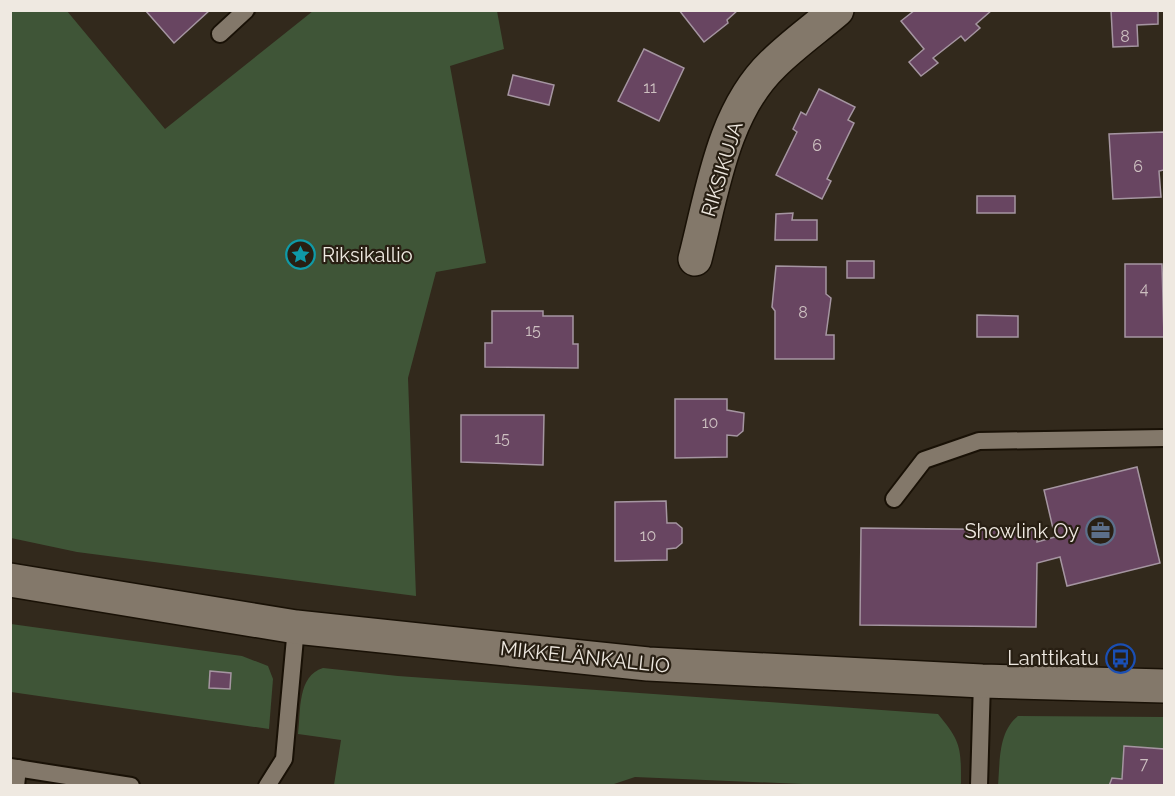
<svg xmlns="http://www.w3.org/2000/svg" width="1175" height="796" font-family="Raleway,sans-serif">
  <rect width="100%" height="100%" fill="#32291c"/>
  <g fill="#3f5537">
    <path d="M 10,11 L 67,11 L 165,129 L 313,11 L 497,11 L 504,49 L 450,66 L 486,263 L 436,272 L 408,378 L 416,596 L 77,552 L 11,538 Z"/>
    <path d="M 11,624 L 242,656 L 268,666 L 273,679 L 269,729 L 11,692 Z"/>
    <path d="M 323,668 L 398,676 L 938,714 C 961,742 961,747 961,783 L 960,786 L 826,785 L 635,777 L 608,786 L 334,785 L 341,740 L 298,734 C 301,711 297,676 323,668 Z"/>
    <path d="M 1018,716 L 1164,717 L 1164,749 L 1124,746 L 1122,779 L 1112,778 L 1109,785 L 998,786 C 1000,762 998,732 1018,716 Z"/>
  </g>
  <g fill="#684561" stroke="#a595a1" stroke-width="1.5">
    <path d="M 145,10 L 210,10 L 174,43 Z"/>
    <path d="M 679,10 L 738,10 L 727,20 L 728,23 L 704,42 Z"/>
    <path d="M 915,10 L 992,10 L 976,24 L 980,28 L 965,41 L 961,36 L 933,58 L 938,63 L 921,76 L 909,62 L 924,49 L 901,21 Z"/>
    <path d="M 1111,10 L 1158,10 L 1158,24 L 1137,25 L 1138,46 L 1113,47 Z"/>
    <path d="M 644,49 L 684,68 L 659,121 L 618,101 Z"/>
    <path d="M 513,75 L 554,85 L 549,105 L 508,95 Z"/>
    <path d="M 819,89 L 855,107 L 848,120 L 854,123 L 827,179 L 831,181 L 822,199 L 776,175 L 797,132 L 793,129 L 801,112 L 806,115 Z"/>
    <path d="M 1164,132 L 1164,170 L 1159,171 L 1161,197 L 1113,199 L 1109,134 Z"/>
    <rect x="977" y="196" width="38" height="17"/>
    <path d="M 793,213 L 792,220 L 817,220 L 817,240 L 775,240 L 776,214 Z"/>
    <rect x="847" y="261" width="27" height="17"/>
    <path d="M 1125,264 L 1162,264 L 1164,337 L 1125,337 Z"/>
    <path d="M 776,266 L 826,267 L 826,294 L 831,298 L 826,335 L 834,335 L 834,359 L 775,359 L 775,311 L 772,307 Z"/>
    <path d="M 492,311 L 543,311 L 543,316 L 573,316 L 573,344 L 578,344 L 578,368 L 485,367 L 485,343 L 492,343 Z"/>
    <path d="M 977,315 L 1018,316 L 1018,337 L 977,337 Z"/>
    <path d="M 675,399 L 727,399 L 727,410 L 744,413 L 743,431 L 737,436 L 727,435 L 727,457 L 675,458 Z"/>
    <path d="M 461,415 L 544,415 L 543,465 L 461,462 Z"/>
    <path d="M 1137,467 L 1160,563 L 1067,586 L 1060,557 L 1037,563 L 1036,627 L 860,625 L 861,528 L 1037,530 L 1037,542 L 1055,537 L 1044,490 Z"/>
    <path d="M 666,501 L 667,523 L 676,523 L 682,528 L 682,543 L 676,548 L 667,549 L 667,560 L 615,561 L 615,502 Z"/>
    <path d="M 210,671 L 231,673 L 230,689 L 209,688 Z"/>
    <path d="M 1124,746 L 1164,749 L 1164,786 L 1109,786 L 1112,778 L 1122,779 Z"/>
  </g>
  <g fill="none" stroke-linecap="round" stroke-linejoin="round">
    <defs>
      <g id="lane">
        <path d="M 220,34 L 246,10"/>
        <path d="M 894,499 L 924,460 L 979,441 L 1164,438"/>
        <path d="M 10,767 L 131,786"/>
        <path d="M 16,786 L 18,768"/>
        <path d="M 267,786 L 284,759 L 296,627"/>
        <path d="M 979,786 L 982,681"/>
      </g>
      <g id="street">
        <path d="M 695,259 C 712,194 722,113 773,64 C 792,45 816,28 837,10"/>
        <path d="M 10,580 L 296,627 L 648,664 L 982,681 L 1164,686"/>
      </g>
    </defs>
    <use href="#lane" stroke="#191106" stroke-width="20"/>
    <use href="#street" stroke="#191106" stroke-width="36"/>
    <use href="#lane" stroke="#83786a" stroke-width="16"/>
    <use href="#street" stroke="#83786a" stroke-width="33"/>
  </g>
  <defs>
    <symbol id="sight-ring" viewBox="-11 -11 22 22"><circle r="9.5" fill="#281f13" stroke="#0f9aa8" stroke-width="1.5"/><path d="M0-6L1.8-2.2L6-1.7L2.9 1.2L3.7 5.4L0 3.3L-3.7 5.4L-2.9 1.2L-6-1.7L-1.8-2.2Z" fill="#0f9aa8"/></symbol>
    <symbol id="office-ring" viewBox="-11 -11 22 22"><circle r="9.5" fill="#281f13" stroke="#5c6f8a" stroke-width="1.5"/><path d="M-6-3h4V-5.5h4V-3h4V5H-6ZM-1-4.5V-3h2v-1.5ZM-6 0V1H6V0Z" fill="#5c6f8a"/></symbol>
    <symbol id="bus-ring" viewBox="-11 -11 22 22"><circle r="9.5" fill="#281f13" stroke="#1a4fb4" stroke-width="1.5"/><path d="M-5-6H5V4H4V6H2V4H-2V6H-4V4H-5ZM-3.5-4V0h7V-4ZM-3.5 1.2v1.5H-2V1.2ZM2 1.2v1.5H3.5V1.2Z" fill="#1a4fb4"/></symbol>
  </defs>
  <g fill-rule="evenodd">
    <use href="#sight-ring" x="284" y="238" width="33" height="33"/>
    <use href="#office-ring" x="1084" y="514" width="33" height="33"/>
    <use href="#bus-ring" x="1104" y="642" width="33" height="33"/>
  </g>
  <g text-anchor="middle" stroke-width="4.5" stroke-linejoin="round" paint-order="stroke">
    <g font-size="16" fill="#cdc0c1">
      <text x="1125" y="42">8</text>
      <text x="650" y="93">11</text>
      <text x="817" y="151">6</text>
      <text x="1138" y="172">6</text>
      <text x="1144" y="294">4</text>
      <text x="803" y="318">8</text>
      <text x="533" y="336">15</text>
      <text x="710" y="428">10</text>
      <text x="502" y="444">15</text>
      <text x="648" y="541">10</text>
      <text x="1144" y="769">7</text>
    </g>
    <g font-size="20" fill="#efe9e1" stroke="#281f13">
      <text transform="translate(722 169) rotate(-73)" y="7">RIKSIKUJA</text>
      <text transform="translate(585 657) rotate(6)" y="7">MIKKELÄNKALLIO</text>
    </g>
    <g font-size="20" fill="#efe9e1" stroke="#281f13" text-anchor="end">
      <text x="322" y="262" text-anchor="start">Riksikallio</text>
      <text x="1079" y="538">Showlink Oy</text>
      <text x="1099" y="665">Lanttikatu</text>
    </g>
  </g>
  <rect width="1175" height="796" fill="none" stroke="#efe9e1" stroke-width="24"/>
</svg>
